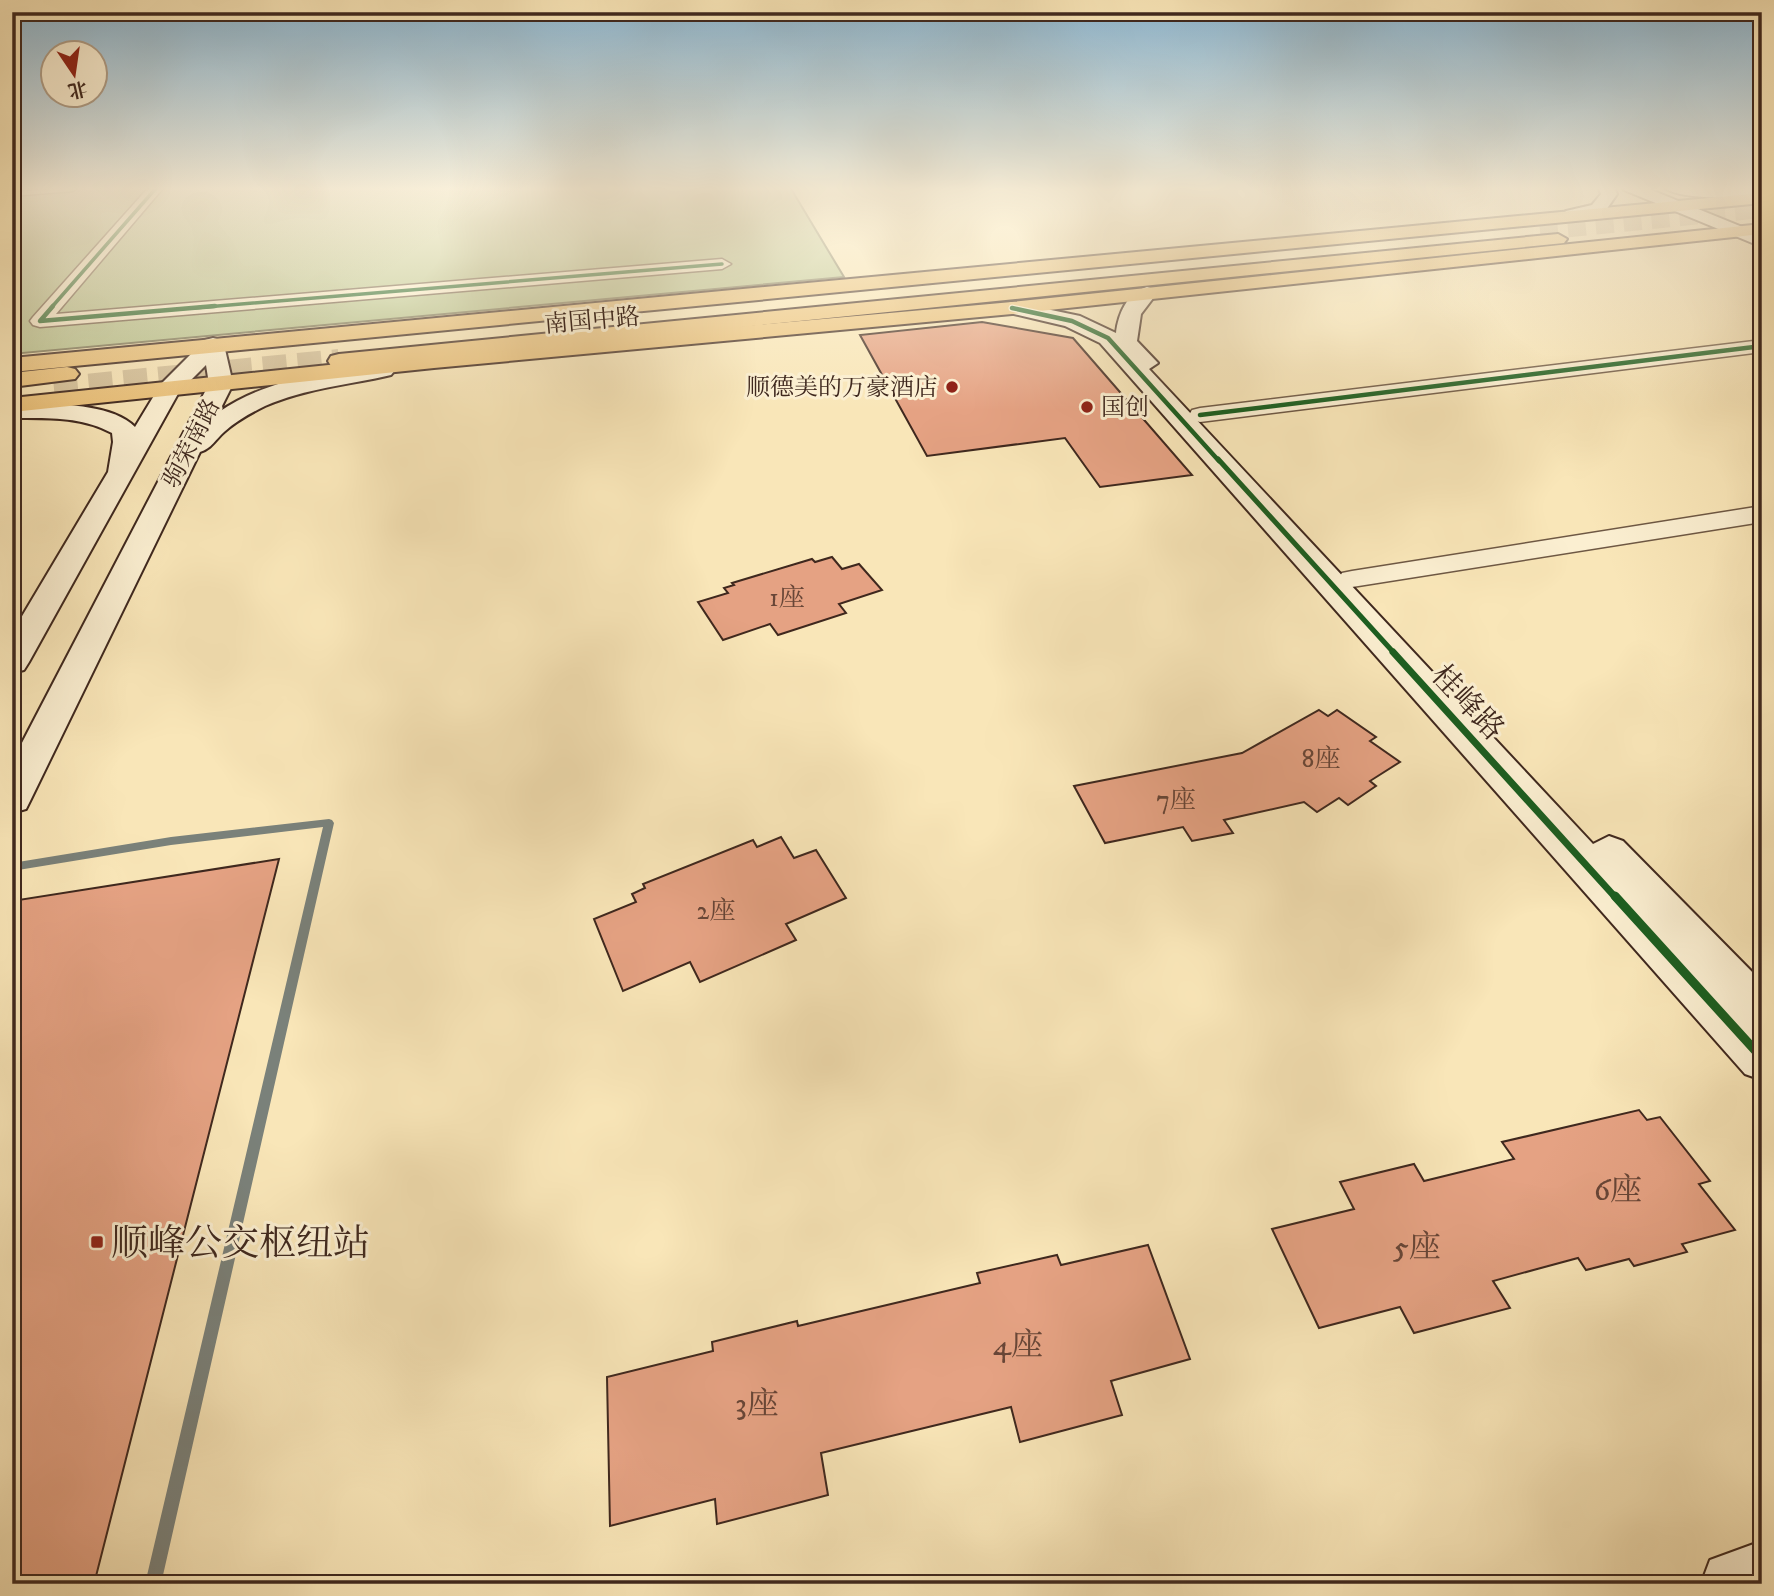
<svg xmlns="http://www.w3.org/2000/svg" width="1774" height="1596" font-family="'IM FELL DW Pica','Noto Serif SC',serif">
  <rect width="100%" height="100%" fill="#f9e6b8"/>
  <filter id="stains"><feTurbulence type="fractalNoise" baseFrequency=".00286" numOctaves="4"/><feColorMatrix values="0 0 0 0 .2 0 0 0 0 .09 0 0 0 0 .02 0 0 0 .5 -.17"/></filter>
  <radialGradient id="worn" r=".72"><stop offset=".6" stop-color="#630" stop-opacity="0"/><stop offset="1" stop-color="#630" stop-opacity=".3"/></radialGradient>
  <path fill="#bac692" stroke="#7c7758" stroke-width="2" d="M 12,187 L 790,187 L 844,277 L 12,354 Z"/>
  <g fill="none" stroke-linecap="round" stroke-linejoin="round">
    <path fill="#7a817a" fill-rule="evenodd" d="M 329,819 L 332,820 L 334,823 L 161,1584 L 145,1584 L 323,827 L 171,845 L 12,871 L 12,863 L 171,837 Z"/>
  </g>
  <g fill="#e5a283" stroke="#3f281e" stroke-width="2">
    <path d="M 982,322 L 1073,338 L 1192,475 L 1100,487 L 1065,438 L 927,456 L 860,335 Z"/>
    <path d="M 832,557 L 842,569 L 859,564 L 882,590 L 839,604 L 846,613 L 778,635 L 770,624 L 723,640 L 698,602 L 728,593 L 724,588 L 734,585 L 732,583 L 812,559 L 815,562 Z"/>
    <path d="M 1319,710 L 1328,716 L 1337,710 L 1376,737 L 1370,741 L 1400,762 L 1370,781 L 1376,786 L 1348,805 L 1339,798 L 1317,812 L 1304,802 L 1224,820 L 1233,833 L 1192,841 L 1183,827 L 1105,843 L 1074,786 L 1242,753 Z"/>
    <path d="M 781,837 L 794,858 L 816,850 L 846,898 L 786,924 L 796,940 L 700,982 L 690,962 L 623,991 L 594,919 L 636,902 L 632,894 L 645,888 L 643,884 L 753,840 L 757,847 Z"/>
    <path d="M 279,859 L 94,1584 L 12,1584 L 12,901 Z"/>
    <path d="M 1639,1110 L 1647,1120 L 1660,1117 L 1710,1181 L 1699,1184 L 1735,1230 L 1682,1244 L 1687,1252 L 1634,1266 L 1629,1259 L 1586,1270 L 1578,1258 L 1493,1281 L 1510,1308 L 1414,1333 L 1400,1307 L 1319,1328 L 1272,1229 L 1354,1209 L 1340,1182 L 1414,1164 L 1424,1181 L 1514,1159 L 1502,1142 Z"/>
    <path d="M 1148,1245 L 1190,1359 L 1111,1381 L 1122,1415 L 1020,1442 L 1011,1407 L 821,1453 L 828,1495 L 717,1524 L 715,1499 L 610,1526 L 607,1377 L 713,1351 L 712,1342 L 797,1321 L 798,1326 L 980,1283 L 977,1273 L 1057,1255 L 1061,1265 Z"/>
  </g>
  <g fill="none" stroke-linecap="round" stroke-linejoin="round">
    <path stroke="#d4c099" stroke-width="18" stroke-dasharray="18 10" stroke-linecap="butt" d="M 1540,231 L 1762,209"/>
    <path stroke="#d4c099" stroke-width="24" stroke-dasharray="24 11" stroke-linecap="butt" d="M 54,389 L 339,361"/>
    <defs>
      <g id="street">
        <path d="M 12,187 L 80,187 L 73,191 L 12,196 Z"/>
        <path d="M 149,187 L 164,187 L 56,314 L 722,259 L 731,264 L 722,269 L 40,327 L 33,325 L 30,321 L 33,317 Z"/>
        <path d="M 1762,340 L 1762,352 L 1200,422 L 1192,420 L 1189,415 L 1192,410 L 1200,408 Z"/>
        <path d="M 1762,506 L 1762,522 L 1352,587 L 1342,585 L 1338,579 L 1342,573 L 1352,571 Z"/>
      </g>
      <g id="secondary">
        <path d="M 1598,187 L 1614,187 L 1617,194 L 1604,213 L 1572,220 L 1566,219 L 1563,215 L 1566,211 L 1592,205 L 1601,194 Z"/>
        <path d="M 1622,187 L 1644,187 L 1762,235 L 1762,247 L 1624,190 Z"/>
        <path d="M 1664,187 L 1762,188 L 1762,198 C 1742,198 1676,200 1664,187 Z"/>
        <path d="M 1147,287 L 1154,289 L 1157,293 L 1141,314 L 1137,341 L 1158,363 L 1149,369 L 1593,844 L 1609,836 L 1623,841 L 1762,982 L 1762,1080 L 1745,1074 L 1100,343 L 1065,326 L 1005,312 L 1002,308 L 1005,304 L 1012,302 L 1080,316 L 1116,333 C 1118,315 1127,292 1147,287 Z"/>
        <path d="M 213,338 L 221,340 L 224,345 L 233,384 L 219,412 C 266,379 328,372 383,363 L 391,365 L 395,370 L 391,375 C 349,385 306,388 265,406 C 251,413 236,421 224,432 C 216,439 211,449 200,452 L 31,799 L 26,809 L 12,813 L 12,762 L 209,384 L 206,365 L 179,392 L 29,662 L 24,670 L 12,673 L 12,633 L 108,472 L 113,442 L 112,433 C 81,416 46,418 12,418 L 12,404 C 46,404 110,401 135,427 L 161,384 L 205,340 Z"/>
        <path d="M 1762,1541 L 1762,1584 L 1701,1584 L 1710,1560 Z"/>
      </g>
      <g id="primary">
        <path d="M 1762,193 L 1762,203 L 12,372 L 12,358 Z"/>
        <path d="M 1762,224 L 1762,234 L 1012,314 L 434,368 L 12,412 L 12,398 L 434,354 L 1012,302 Z"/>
      </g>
      <g id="highway">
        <path d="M 1558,234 L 1567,239 L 1564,243 L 339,368 L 331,366 L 328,361 L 331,356 L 339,354 Z"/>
        <path d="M 67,367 L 75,369 L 79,374 L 75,379 L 12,387 L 12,373 Z"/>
      </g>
    </defs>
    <use href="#street" stroke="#6e5844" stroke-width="3"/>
    <use href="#secondary" stroke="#3f281e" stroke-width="4"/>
    <use href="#primary" stroke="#3f281e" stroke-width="4"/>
    <use href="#highway" stroke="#3f281e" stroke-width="4"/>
    <use href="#street" fill="#fbefd1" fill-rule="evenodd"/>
    <use href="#secondary" fill="#fbefd1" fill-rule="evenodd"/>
    <use href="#primary" fill="#ecc37c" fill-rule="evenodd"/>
    <use href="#highway" fill="#ecc37c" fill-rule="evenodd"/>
    <path stroke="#8d6e63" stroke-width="2.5" stroke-dasharray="5 2.5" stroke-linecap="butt" d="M 12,191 L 73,187"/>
    <defs>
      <g id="cycleway-far4">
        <path d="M 51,308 L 157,187"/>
        <path d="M 194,308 L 722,264"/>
      </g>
      <g id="cycleway-far3">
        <path d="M 53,306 L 40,321 L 215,306"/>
        <path d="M 1012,308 L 1072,321 L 1108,338 L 1219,461"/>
        <path d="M 1200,415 L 1762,346"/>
      </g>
      <path id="cycleway-far2" d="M 1218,459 L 1395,654"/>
      <path id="cycleway-far1" d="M 1393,652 L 1616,898"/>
      <path id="cycleway" d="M 1615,896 L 1762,1058"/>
    </defs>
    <use href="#cycleway-far4" stroke="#fbefd1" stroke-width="5"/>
    <use href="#cycleway-far3" stroke="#fbefd1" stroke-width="7"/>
    <use href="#cycleway-far2" stroke="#fbefd1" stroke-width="9"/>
    <use href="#cycleway-far1" stroke="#fbefd1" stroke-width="11"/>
    <use href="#cycleway" stroke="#fbefd1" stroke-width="13"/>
    <use href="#cycleway-far4" stroke="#1b5e20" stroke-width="3.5"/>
    <use href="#cycleway-far3" stroke="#1b5e20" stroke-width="4.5"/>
    <use href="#cycleway-far2" stroke="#1b5e20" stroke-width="5"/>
    <use href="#cycleway-far1" stroke="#1b5e20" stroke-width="7"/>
    <use href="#cycleway" stroke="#1b5e20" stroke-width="9"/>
  </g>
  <linearGradient id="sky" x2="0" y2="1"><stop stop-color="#8bb8d5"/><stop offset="0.46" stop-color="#fcf4df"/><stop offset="1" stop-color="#fcf4df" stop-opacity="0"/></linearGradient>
  <rect width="1774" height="410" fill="url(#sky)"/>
  <g fill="#8f2418" stroke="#fbefd1" stroke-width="2.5">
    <circle cx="952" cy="387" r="7"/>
    <circle cx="1087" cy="407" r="7"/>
    <rect x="90" y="1235" width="14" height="14" rx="3.5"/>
  </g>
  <g text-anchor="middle" stroke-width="6" stroke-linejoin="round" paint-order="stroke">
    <g font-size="24" fill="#3f281e" stroke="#fbefd1">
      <text transform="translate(592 320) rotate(-5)" y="8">南国中路</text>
      <text transform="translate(191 443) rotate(-63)" y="8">驹荣南路</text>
    </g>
    <g font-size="24" fill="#3f281e" stroke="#fbefd1" text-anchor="end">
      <text x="938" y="395">顺德美的万豪酒店</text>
      <text x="1101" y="415" text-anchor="start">国创</text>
    </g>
    <g font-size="26" fill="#684637">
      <text x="787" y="606">1座</text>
      <text x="1321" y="767">8座</text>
      <text x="1176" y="808">7座</text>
      <text x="716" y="919">2座</text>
    </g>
    <g font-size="30" fill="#3f281e" stroke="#fbefd1">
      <text transform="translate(1468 702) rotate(47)" y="10">桂峰路</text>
    </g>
    <g font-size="32" fill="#684637">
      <text x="1618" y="1200">6座</text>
      <text x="1417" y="1257">5座</text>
      <text x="1018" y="1355">4座</text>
      <text x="757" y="1414">3座</text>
    </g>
    <g font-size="37" fill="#3f281e" stroke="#fbefd1" text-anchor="start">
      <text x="111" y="1255">顺峰公交枢纽站</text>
    </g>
  </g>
  <rect width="1774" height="1596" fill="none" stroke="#f9e6b8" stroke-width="42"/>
  <rect x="14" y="14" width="1746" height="1568" fill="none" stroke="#3f281e" stroke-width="3.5"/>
  <rect x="21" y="21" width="1732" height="1554" fill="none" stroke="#3f281e" stroke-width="2"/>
  <g transform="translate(74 74) rotate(167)"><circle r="33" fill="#fbefd1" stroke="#b09f89" stroke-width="2"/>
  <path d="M0-5L12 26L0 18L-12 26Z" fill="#8f2418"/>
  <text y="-10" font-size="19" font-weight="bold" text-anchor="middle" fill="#3f281e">北</text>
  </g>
  <rect width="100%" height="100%" filter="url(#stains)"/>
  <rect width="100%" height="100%" fill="url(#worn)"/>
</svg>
